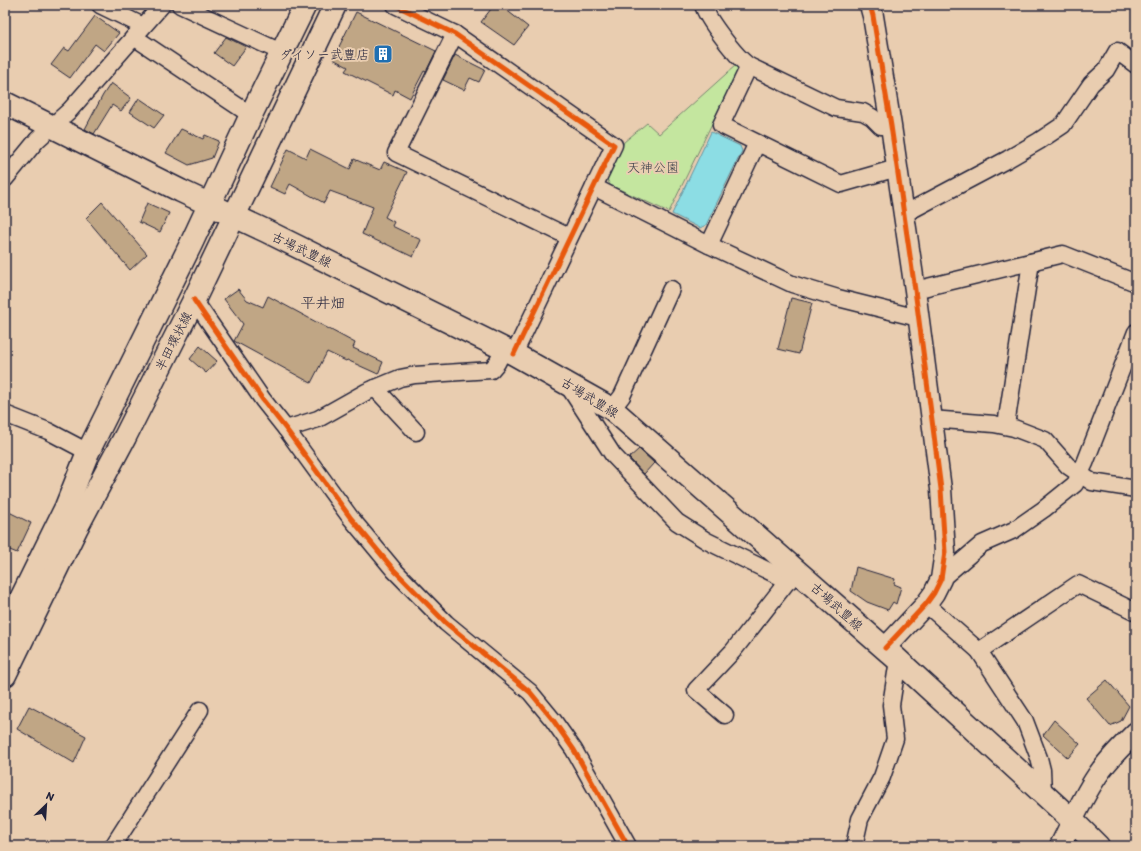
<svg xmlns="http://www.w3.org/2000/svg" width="1141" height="851" font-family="Itim,'Klee One',sans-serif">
  <rect width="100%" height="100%" fill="#e9cdb0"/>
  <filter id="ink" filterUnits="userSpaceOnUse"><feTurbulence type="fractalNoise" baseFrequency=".025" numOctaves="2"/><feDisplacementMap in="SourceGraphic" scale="8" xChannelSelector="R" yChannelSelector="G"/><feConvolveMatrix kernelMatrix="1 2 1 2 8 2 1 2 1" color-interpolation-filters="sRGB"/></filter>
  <g filter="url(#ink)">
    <path fill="#c4e69f" stroke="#73846d" d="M 736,65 L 739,68 L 669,212 L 610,185 L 607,179 L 624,142 L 647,123 L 659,134 Z"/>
    <path fill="#8cdde4" stroke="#6292a0" d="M 711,132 L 740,146 L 742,151 L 706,225 L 700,228 L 672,214 Z"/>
    <g fill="#c0a685" stroke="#22223b">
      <path d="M 494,5 L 500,5 L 528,27 L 514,45 L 481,22 Z"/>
      <path d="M 356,12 L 436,51 L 426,72 L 424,71 L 410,98 L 395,90 L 393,95 L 345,71 L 348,67 L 333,59 Z"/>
      <path d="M 95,16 L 119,33 L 104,51 L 95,44 L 70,78 L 51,65 L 64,48 L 69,51 Z"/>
      <path d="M 226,37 L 246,47 L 232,66 L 214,53 Z"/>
      <path d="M 455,55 L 485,70 L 479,82 L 470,78 L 464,90 L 443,80 Z"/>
      <path d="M 111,83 L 131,98 L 121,111 L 112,105 L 94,134 L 85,129 L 103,95 Z"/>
      <path d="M 139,98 L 164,115 L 154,128 L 130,112 Z"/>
      <path d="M 181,129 L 203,139 L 205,135 L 219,141 L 212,158 L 189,165 L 166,153 Z"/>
      <path d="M 288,149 L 306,158 L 310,149 L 350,169 L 354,159 L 380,170 L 384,162 L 407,172 L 385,217 L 394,222 L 392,226 L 421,240 L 413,257 L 384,243 L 384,244 L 362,234 L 373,207 L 330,191 L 324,203 L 290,184 L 285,194 L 270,187 Z"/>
      <path d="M 102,202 L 147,254 L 130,270 L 86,218 Z"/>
      <path d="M 147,203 L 169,213 L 160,232 L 139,222 Z"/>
      <path d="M 238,289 L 247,300 L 263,307 L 268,296 L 355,343 L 353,348 L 383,362 L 378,374 L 347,360 L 346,361 L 327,352 L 311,383 L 234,341 L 243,324 L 224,299 Z"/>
      <path d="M 791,298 L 812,303 L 799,354 L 778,349 Z"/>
      <path d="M 200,346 L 217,361 L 206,373 L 190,359 Z"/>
      <path d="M 639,449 L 654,463 L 644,474 L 629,458 Z"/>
      <path d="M 5,510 L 31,523 L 17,553 L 5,548 Z"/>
      <path d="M 856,567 L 895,579 L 894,584 L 901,587 L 896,604 L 893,602 L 888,610 L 867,602 L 851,591 Z"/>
      <path d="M 1107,680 L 1129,706 L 1121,721 L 1110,726 L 1086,698 Z"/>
      <path d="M 29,706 L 86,736 L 74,763 L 17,729 Z"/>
      <path d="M 1054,720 L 1080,744 L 1068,758 L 1043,735 Z"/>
    </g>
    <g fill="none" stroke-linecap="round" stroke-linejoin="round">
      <defs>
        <g id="minor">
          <path d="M 100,5 L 143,26"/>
          <path d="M 180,5 L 281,52"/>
          <path d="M 395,5 L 455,34 L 614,145 L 514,354"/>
          <path d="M 703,5 C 707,19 736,57 749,66 L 836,108 L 863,112 L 872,117 L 881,126 L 891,126"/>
          <path d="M 455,34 L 396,153 L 569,237"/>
          <path d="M 134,37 L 251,115"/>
          <path d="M 749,66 L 721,125 L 841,184 L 897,168"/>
          <path d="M 5,179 L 37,140 L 70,110 L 162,5"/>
          <path d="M 594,187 L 709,245 L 792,284 L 838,298 L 918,318"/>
          <path d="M 904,214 L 1008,159 L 1039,141 L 1063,125 L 1091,84 L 1106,70 L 1117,51 L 1136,65"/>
          <path d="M 709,245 L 757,143"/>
          <path d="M 915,290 L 1063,254 L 1136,283"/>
          <path d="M 194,300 L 263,400 L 286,429 L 350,517 L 394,570 L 446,623 L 530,692 L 553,720 L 574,750 L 628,846"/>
          <path d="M 567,384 L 613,455 L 677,522 L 707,541 L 789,581"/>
          <path d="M 375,388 L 416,432"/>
          <path d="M 612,409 L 622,396 L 671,289"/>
          <path d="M 5,414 L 48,431 L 88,452"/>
          <path d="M 931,419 L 994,424 L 1014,428 L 1045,440 L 1068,466 L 1092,482 L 1136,489"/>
          <path d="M 1006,425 L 1031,262"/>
          <path d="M 286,429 L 318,419 L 366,392 L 400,378 L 415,375 L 491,370 L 497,363 L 504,349"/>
          <path d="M 941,579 L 982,544 L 1014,530 L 1044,509 L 1075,484 L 1085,463 L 1136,332"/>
          <path d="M 926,604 L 979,651 L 1025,721 L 1039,758 L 1042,770 L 1043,793"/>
          <path d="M 979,651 L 1078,584 L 1134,611 L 1136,608"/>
          <path d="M 725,715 L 696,690 L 733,651 L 794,573"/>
          <path d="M 113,846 L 200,710"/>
          <path d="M 854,846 L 860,819 L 882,777 L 895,739 L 891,705 L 898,660"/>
        </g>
        <g id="tertiary">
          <path d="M 870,5 L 873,16 L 891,126 L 915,290 L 941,489 L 945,552 L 941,579 L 934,593 L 926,604 L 885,648"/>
          <path d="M 1060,846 C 1072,822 1082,798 1097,776 C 1108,759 1122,746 1136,732"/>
        </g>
        <g id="secondary">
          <path d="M 5,103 L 181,191 L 266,231 L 514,354 L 612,409 L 898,660 L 1073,821 L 1098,846"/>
          <path d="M 5,631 L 66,507 L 88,452 L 191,244 L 251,115 L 305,5"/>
          <path d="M 5,675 L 77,527 L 125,437 L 194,300 L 335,5"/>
        </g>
      </defs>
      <use href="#minor" stroke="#22223b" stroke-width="19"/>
      <use href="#tertiary" stroke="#22223b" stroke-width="23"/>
      <use href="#secondary" stroke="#22223b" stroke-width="25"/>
      <use href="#minor" stroke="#e9cdb0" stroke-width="16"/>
      <use href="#tertiary" stroke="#e9cdb0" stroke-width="20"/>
      <use href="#secondary" stroke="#e9cdb0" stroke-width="22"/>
      <defs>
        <g id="cycleway">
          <path d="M 395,5 L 455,34 L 614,145 L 514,354"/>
          <path d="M 870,5 L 873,16 L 891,126 L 915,290 L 941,489 L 945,552 L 941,579 L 934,593 L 926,604 L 885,648"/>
          <path d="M 194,300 L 263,400 L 286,429 L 350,517 L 394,570 L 446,623 L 530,692 L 553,720 L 574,750 L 628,846"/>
        </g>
      </defs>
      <use href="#cycleway" stroke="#e9cdb0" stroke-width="8"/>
      <use href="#cycleway" stroke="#e8590c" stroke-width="5"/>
    </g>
  </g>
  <defs>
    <symbol id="building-square" viewBox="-11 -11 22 22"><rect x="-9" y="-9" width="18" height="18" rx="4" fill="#1f6fb2" stroke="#e9cdb0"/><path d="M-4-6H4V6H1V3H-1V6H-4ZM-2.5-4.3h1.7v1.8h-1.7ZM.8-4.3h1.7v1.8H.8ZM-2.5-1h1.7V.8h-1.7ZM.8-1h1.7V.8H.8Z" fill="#fff"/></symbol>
  </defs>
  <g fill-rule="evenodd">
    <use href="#building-square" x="372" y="43" width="22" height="22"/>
  </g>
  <g text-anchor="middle" stroke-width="4" stroke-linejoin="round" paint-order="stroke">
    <g font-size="13" fill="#22223b" stroke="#e9cdb0" text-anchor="end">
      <text x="369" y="59">ダイソー武豊店</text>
    </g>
    <g font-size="13" fill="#3a3f4a" stroke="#e9cdb0">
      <text x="653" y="172">天神公園</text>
    </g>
    <g font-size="13" fill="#22223b" stroke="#e9cdb0">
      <text transform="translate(302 249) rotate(26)" y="5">古場武豊線</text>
      <text transform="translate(173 341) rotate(-63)" y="5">半田環状線</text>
      <text transform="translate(590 397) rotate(32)" y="5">古場武豊線</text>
      <text transform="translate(837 606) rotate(42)" y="5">古場武豊線</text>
    </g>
    <g font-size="15" fill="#22223b" stroke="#e9cdb0">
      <text x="323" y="308">平井畑</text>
    </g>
  </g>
  <rect width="1141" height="851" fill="none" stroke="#e9cdb0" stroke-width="20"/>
  <rect x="10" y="10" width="1121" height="831" fill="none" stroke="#22223b" stroke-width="1.5" filter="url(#ink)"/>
  <g transform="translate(46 805) rotate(25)" stroke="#e9cdb0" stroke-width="3" paint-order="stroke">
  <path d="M0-3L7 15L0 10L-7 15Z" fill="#22223b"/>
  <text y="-6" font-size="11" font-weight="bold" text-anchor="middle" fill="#22223b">N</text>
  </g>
</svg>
